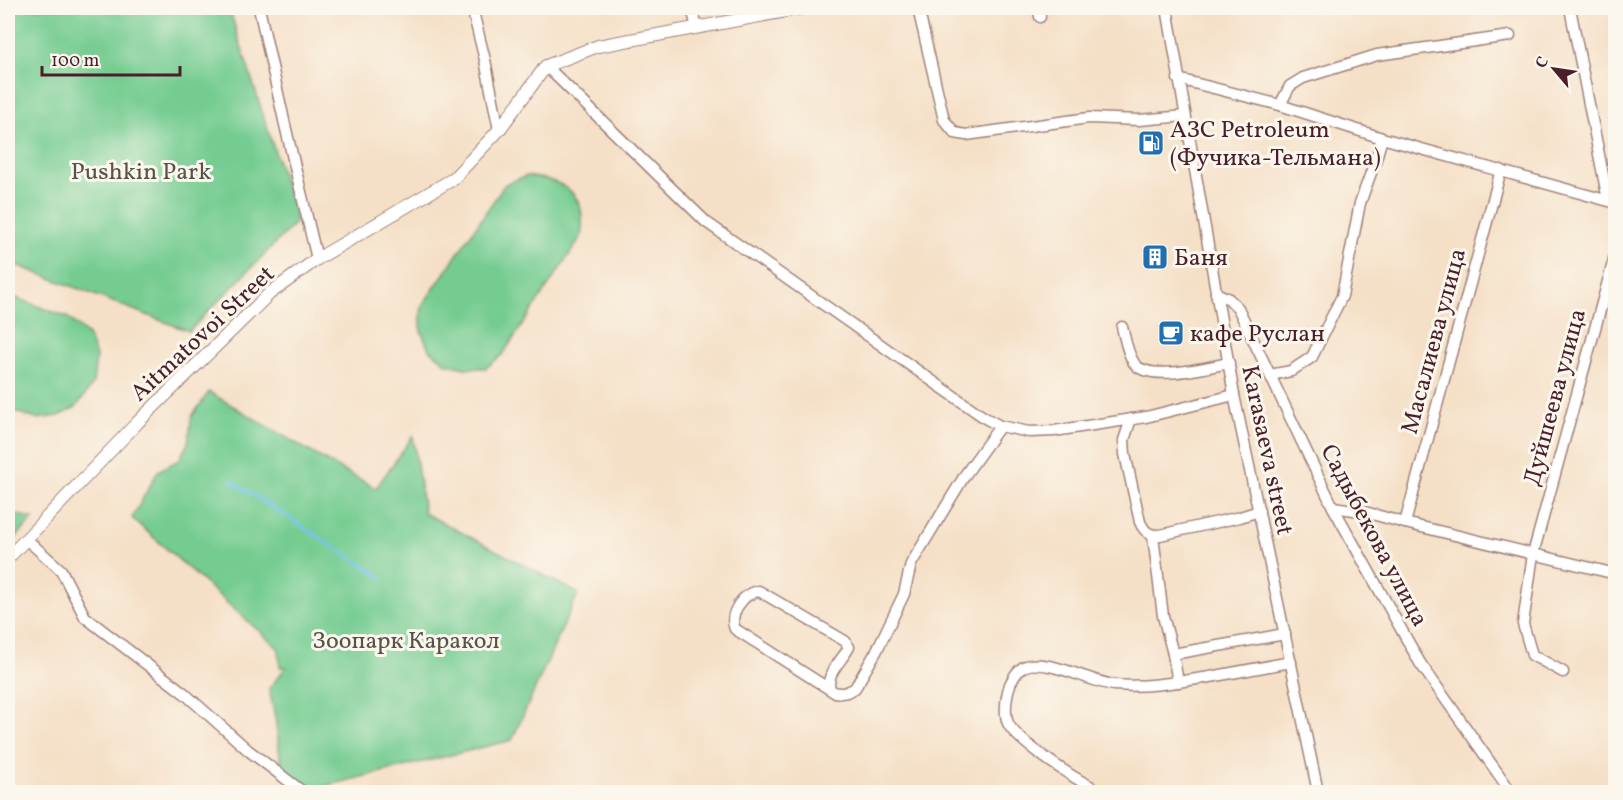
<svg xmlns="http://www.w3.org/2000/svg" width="1623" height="800" font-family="Vollkorn,serif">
  <rect width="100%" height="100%" fill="#fbf7ec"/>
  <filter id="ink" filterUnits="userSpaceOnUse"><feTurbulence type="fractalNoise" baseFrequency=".0167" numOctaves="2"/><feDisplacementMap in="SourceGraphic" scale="12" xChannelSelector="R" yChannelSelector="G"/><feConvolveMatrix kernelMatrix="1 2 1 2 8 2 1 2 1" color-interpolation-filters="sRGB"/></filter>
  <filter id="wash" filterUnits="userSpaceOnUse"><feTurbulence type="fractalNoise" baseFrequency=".008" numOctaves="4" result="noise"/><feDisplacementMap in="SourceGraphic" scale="24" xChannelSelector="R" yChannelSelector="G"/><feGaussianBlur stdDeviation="1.35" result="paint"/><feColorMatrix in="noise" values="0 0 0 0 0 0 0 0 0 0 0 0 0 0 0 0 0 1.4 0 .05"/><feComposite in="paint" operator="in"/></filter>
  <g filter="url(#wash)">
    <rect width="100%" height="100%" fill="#f5e0c7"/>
    <g fill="#74cc91" stroke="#5f765e" stroke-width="1.5">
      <path d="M 8,8 L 229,8 L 297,221 L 189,331 L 8,262 Z"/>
      <path d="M 526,176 C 566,180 588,194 581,237 L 503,354 L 486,368 L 464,368 L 446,363 L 429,349 L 421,331 L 421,314 L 422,306 L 505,184 Z"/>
      <path d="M 8,295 L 67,317 L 88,335 L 96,356 L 93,384 L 76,407 L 59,416 L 36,419 L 8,409 Z"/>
      <path d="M 209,392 L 338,468 L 376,488 L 413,436 L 424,513 L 578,593 L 512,740 L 309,790 L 282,771 L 275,717 L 269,689 L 286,667 L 280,667 L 279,649 L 132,518 L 158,471 L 179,460 L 188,443 L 192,416 Z"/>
      <path d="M 8,512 L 33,519 L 8,546 Z"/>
    </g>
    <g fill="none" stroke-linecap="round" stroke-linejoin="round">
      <path stroke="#71c2ec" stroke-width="3" d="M 231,481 L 383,578"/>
    </g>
  </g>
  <g filter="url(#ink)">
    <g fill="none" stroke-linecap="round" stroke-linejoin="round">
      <defs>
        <g id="minor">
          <path d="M 259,8 L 285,125 L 317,259"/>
          <path d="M 472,8 L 485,60 L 499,130"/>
          <path d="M 692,8 L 697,28"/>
          <path d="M 918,8 L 944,120 L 955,133 L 966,135 L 1089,118 L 1139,120 L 1185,116"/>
          <path d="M 1039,8 L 1040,17"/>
          <path d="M 1167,8 L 1234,395 L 1318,792"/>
          <path d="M 1570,8 L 1608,200"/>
          <path d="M 546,66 L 706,222 L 985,418 L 1000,426 L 1029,432 L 1054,431 L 1146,417 L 1234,395"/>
          <path d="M 1178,79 L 1280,105 L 1382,138 L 1616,203"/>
          <path d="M 1280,105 L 1290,86 L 1303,78 L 1377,55 L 1510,36"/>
          <path d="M 1216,293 L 1229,299 L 1238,308 L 1333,507 L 1420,663 L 1511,792"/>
          <path d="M 1122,327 C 1125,338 1127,353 1134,363 C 1148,383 1208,367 1229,363"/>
          <path d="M 1270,375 L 1291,371 L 1312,357 L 1342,296 L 1360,203 L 1376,159 L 1382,138"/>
          <path d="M 1131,419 L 1124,440 L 1125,454 L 1140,522 C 1144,531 1149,536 1160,535 L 1240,517 L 1259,511"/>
          <path d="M 1333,507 L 1361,511 L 1405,523 L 1616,574"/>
          <path d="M 1405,523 L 1501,170"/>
          <path d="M 1153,536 L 1163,616 L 1173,654 L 1178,682"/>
          <path d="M 26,539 L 61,570 L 85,617 L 184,693 L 248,750 L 303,792"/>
          <path d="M 1173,654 L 1285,634"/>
          <path d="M 1563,672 L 1532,655 L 1523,624 L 1533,554 L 1616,252"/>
          <path d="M 830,689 C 825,673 843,660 849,647 L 845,641 L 759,591 C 743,593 728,614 735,629 L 834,692 C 842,694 847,693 855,688 L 876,652 L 904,594 L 911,564 L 965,475 L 1000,426"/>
          <path d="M 1090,786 C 1072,777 1015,740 1008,723 C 1004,714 1006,701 1008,691 C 1010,682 1017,669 1026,666 C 1046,658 1091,682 1114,685 C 1146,688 1178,682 1210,677 C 1237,672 1264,667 1291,662"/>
        </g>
        <path id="major" d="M 8,558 L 137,423 L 269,294 L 317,259 L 453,179 L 499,130 L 546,66 L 598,46 L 802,8"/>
      </defs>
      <use href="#minor" stroke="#a08079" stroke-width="13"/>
      <use href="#major" stroke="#a08079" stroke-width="14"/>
      <use href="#minor" stroke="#fff" stroke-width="10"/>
      <use href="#major" stroke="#fff" stroke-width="12"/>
    </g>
  </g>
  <defs>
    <symbol id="fuel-square" viewBox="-11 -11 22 22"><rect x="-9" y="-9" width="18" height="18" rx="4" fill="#1f6fb2" stroke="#fbf7ec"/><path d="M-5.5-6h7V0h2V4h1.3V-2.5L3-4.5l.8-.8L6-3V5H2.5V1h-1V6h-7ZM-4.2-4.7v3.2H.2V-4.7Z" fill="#fff"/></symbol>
    <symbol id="building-square" viewBox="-11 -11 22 22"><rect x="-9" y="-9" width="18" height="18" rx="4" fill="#1f6fb2" stroke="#fbf7ec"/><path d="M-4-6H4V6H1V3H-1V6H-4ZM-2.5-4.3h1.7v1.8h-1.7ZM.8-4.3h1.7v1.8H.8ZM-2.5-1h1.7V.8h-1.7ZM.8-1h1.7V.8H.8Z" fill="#fff"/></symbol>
    <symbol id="cafe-square" viewBox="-11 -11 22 22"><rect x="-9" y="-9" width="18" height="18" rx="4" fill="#1f6fb2" stroke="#fbf7ec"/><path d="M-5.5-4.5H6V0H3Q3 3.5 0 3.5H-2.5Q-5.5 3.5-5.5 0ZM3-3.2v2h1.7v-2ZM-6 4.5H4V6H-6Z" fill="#fff"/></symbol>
  </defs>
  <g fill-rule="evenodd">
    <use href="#fuel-square" x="1136" y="128" width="30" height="30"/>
    <use href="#building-square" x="1140" y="242" width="30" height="30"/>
    <use href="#cafe-square" x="1156" y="318" width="30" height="30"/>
  </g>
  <g text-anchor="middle" stroke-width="6" stroke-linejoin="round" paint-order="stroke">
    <g font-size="24" fill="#4a1f2b" stroke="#fbf7ec" text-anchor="start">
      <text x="1170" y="137">АЗС Petroleum<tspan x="1170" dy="28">(Фучика-Тельмана)</tspan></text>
      <text x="1174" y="265">Баня</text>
      <text x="1190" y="341">кафе Руслан</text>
    </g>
    <g font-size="24" fill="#57534a" stroke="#fbf7ec">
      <text x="141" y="179">Pushkin Park</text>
      <text x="406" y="648">Зоопарк Каракол</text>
    </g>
    <g font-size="24" fill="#4a1f2b" stroke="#fbf7ec">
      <text transform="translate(202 333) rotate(-43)" y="8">Aitmatovoi Street</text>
      <text transform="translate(1433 341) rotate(-75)" y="8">Масалиева улица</text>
      <text transform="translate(1554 397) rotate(-75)" y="8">Дуйшеева улица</text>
      <text transform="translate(1268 450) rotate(78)" y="8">Karasaeva street</text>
      <text transform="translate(1375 535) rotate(62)" y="8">Садыбекова улица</text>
    </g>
  </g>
  <rect width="1623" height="800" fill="none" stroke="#fbf7ec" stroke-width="30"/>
  <g transform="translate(1554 69) rotate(299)" stroke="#fbf7ec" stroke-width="4.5" paint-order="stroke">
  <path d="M0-4.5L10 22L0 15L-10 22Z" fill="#4a1f2b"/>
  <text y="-9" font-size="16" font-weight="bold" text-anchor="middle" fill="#4a1f2b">С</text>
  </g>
  <path d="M42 66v9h138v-9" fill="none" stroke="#4a1f2b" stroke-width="3"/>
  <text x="51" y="66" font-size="18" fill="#4a1f2b" stroke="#fbf7ec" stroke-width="4.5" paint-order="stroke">100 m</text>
</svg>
